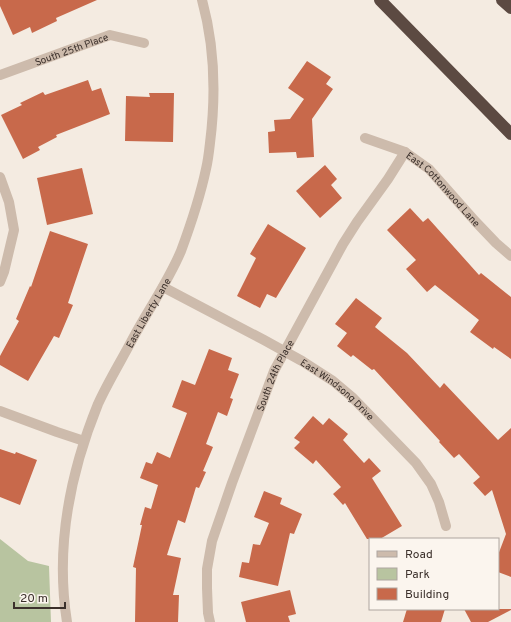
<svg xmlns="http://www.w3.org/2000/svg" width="511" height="622" font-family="Overpass,sans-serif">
  <rect width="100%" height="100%" fill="#f4ebe1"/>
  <path fill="#b8c4a0" d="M 0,539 L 28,561 L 49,566 L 51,622 L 0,622 Z"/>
  <g fill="#c8694b">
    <path d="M 0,0 L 97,0 L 56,18 L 57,21 L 32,33 L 30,27 L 13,35 L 0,6 Z"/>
    <path d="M 307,61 L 331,77 L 326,84 L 333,89 L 312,119 L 314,157 L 297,158 L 296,152 L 269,153 L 268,132 L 275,131 L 274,120 L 290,119 L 304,99 L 288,88 Z"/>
    <path d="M 88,80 L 92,91 L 101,88 L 110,114 L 56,135 L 57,137 L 38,147 L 40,150 L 23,159 L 1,115 L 22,105 L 20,103 L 43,92 L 45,95 Z"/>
    <path d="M 149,93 L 174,93 L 173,142 L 125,141 L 126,96 L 150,97 Z"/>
    <path d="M 325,165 L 337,179 L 331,185 L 342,198 L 320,218 L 296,191 Z"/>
    <path d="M 82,168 L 93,214 L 47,225 L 37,178 Z"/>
    <path d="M 410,208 L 423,222 L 428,218 L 479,275 L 481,273 L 511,297 L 511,359 L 494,347 L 493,349 L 470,332 L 479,320 L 435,285 L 427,292 L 406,269 L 416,260 L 387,230 Z"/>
    <path d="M 268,224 L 306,248 L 276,298 L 267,294 L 260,308 L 237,296 L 256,258 L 250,254 Z"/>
    <path d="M 50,231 L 88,244 L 68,303 L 73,305 L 59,338 L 54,336 L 28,381 L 0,365 L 0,356 L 19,321 L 16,319 L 30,286 L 31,287 Z"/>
    <path d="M 356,298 L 382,318 L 375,327 L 407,353 L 440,388 L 444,383 L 498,440 L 511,428 L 511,577 L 498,572 L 498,555 L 506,534 L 492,490 L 485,496 L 473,483 L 480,477 L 459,454 L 454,458 L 439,442 L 440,441 L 374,369 L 372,370 L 353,355 L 351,357 L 337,346 L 347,333 L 335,324 Z"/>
    <path d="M 209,349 L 232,358 L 228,370 L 239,374 L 230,398 L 233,399 L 227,416 L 218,412 L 206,444 L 213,447 L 203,471 L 206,472 L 199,488 L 196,487 L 185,523 L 178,520 L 167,555 L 181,558 L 173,595 L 179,595 L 178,622 L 135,622 L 136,568 L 133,567 L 142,525 L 140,525 L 145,507 L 151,509 L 158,485 L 140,478 L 146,462 L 152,464 L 157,452 L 170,458 L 187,413 L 172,407 L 182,380 L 195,385 Z"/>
    <path d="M 313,416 L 323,425 L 329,418 L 348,434 L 343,440 L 364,463 L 369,458 L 381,471 L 372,478 L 402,526 L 380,539 L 367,539 L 345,503 L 343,505 L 333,494 L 341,487 L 316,460 L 313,464 L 294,448 L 300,442 L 294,438 Z"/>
    <path d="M 0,449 L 15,454 L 16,452 L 37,460 L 20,505 L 0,497 Z"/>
    <path d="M 264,491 L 282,498 L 280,504 L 302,514 L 294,534 L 290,533 L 278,586 L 239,577 L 242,562 L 249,563 L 253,544 L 260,545 L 269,523 L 254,517 Z"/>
    <path d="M 290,590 L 296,614 L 288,616 L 290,622 L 246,622 L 241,602 Z"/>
    <path d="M 407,609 L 445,609 L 441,622 L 403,622 Z"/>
    <path d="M 464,609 L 511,609 L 511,610 L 488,622 L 471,622 Z"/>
  </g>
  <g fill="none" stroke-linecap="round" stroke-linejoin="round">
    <g stroke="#cdbbac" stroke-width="10">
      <path id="s1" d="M 0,75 L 110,35 L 144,43"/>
      <path id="s2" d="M 365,138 L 405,152 L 429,169 L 475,221 L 496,243 L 511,256"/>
      <path d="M 0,177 L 9,202 L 14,230 L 4,272 L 0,282"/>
      <path id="s3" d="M 163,287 L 264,340 L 302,361 L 333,381 L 352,397 L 416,463 L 431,484 L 439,502 L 446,526"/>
      <path d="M 0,411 L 57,432 L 84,441"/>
      <path id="s4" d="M 210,622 L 208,613 L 207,588 L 207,569 L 212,541 L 232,483 L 274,371 L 343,244 L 357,222 L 388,179 L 405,152"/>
    </g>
    <path stroke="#cdbbac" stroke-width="10" id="s5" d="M 67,622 C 55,547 70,473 98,404 C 108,382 121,361 132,340 C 148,310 168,282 181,251 C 191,224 200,197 206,169 C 208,161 209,152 210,143 C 216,95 215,47 202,0"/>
    <g stroke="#5c4a42" stroke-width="12">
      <path d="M 380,0 L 511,134"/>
      <path d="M 502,0 L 511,8"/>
    </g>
  </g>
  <g text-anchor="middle" stroke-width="3.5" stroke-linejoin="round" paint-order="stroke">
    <g font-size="10" fill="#3b302b" stroke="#fbf5ee">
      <text dy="4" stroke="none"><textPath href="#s1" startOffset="76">South 25th Place</textPath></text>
      <text dy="4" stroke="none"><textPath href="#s2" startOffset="96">East Cottonwood Lane</textPath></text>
      <text dy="4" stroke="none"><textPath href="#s5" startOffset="327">East Liberty Lane</textPath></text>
      <text dy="4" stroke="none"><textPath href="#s4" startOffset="259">South 24th Place</textPath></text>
      <text dy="4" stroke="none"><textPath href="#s3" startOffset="203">East Windsong Drive</textPath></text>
    </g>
  </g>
  <rect x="369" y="538" width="130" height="72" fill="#fbf5ee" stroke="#aea6a0"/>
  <rect x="377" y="551" width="20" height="6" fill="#cdbbac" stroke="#aea6a0"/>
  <text x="405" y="558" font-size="12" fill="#3b302b">Road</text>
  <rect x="377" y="568" width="20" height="12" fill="#b8c4a0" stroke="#aea6a0"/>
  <text x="405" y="578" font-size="12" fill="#3b302b">Park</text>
  <rect x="377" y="588" width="20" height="12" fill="#c8694b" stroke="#aea6a0"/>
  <text x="405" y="598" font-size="12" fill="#3b302b">Building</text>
  <path d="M14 602v6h51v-6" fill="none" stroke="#3b302b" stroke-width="2"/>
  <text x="20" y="602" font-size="12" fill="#3b302b" stroke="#fbf5ee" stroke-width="3" paint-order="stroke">20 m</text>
</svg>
